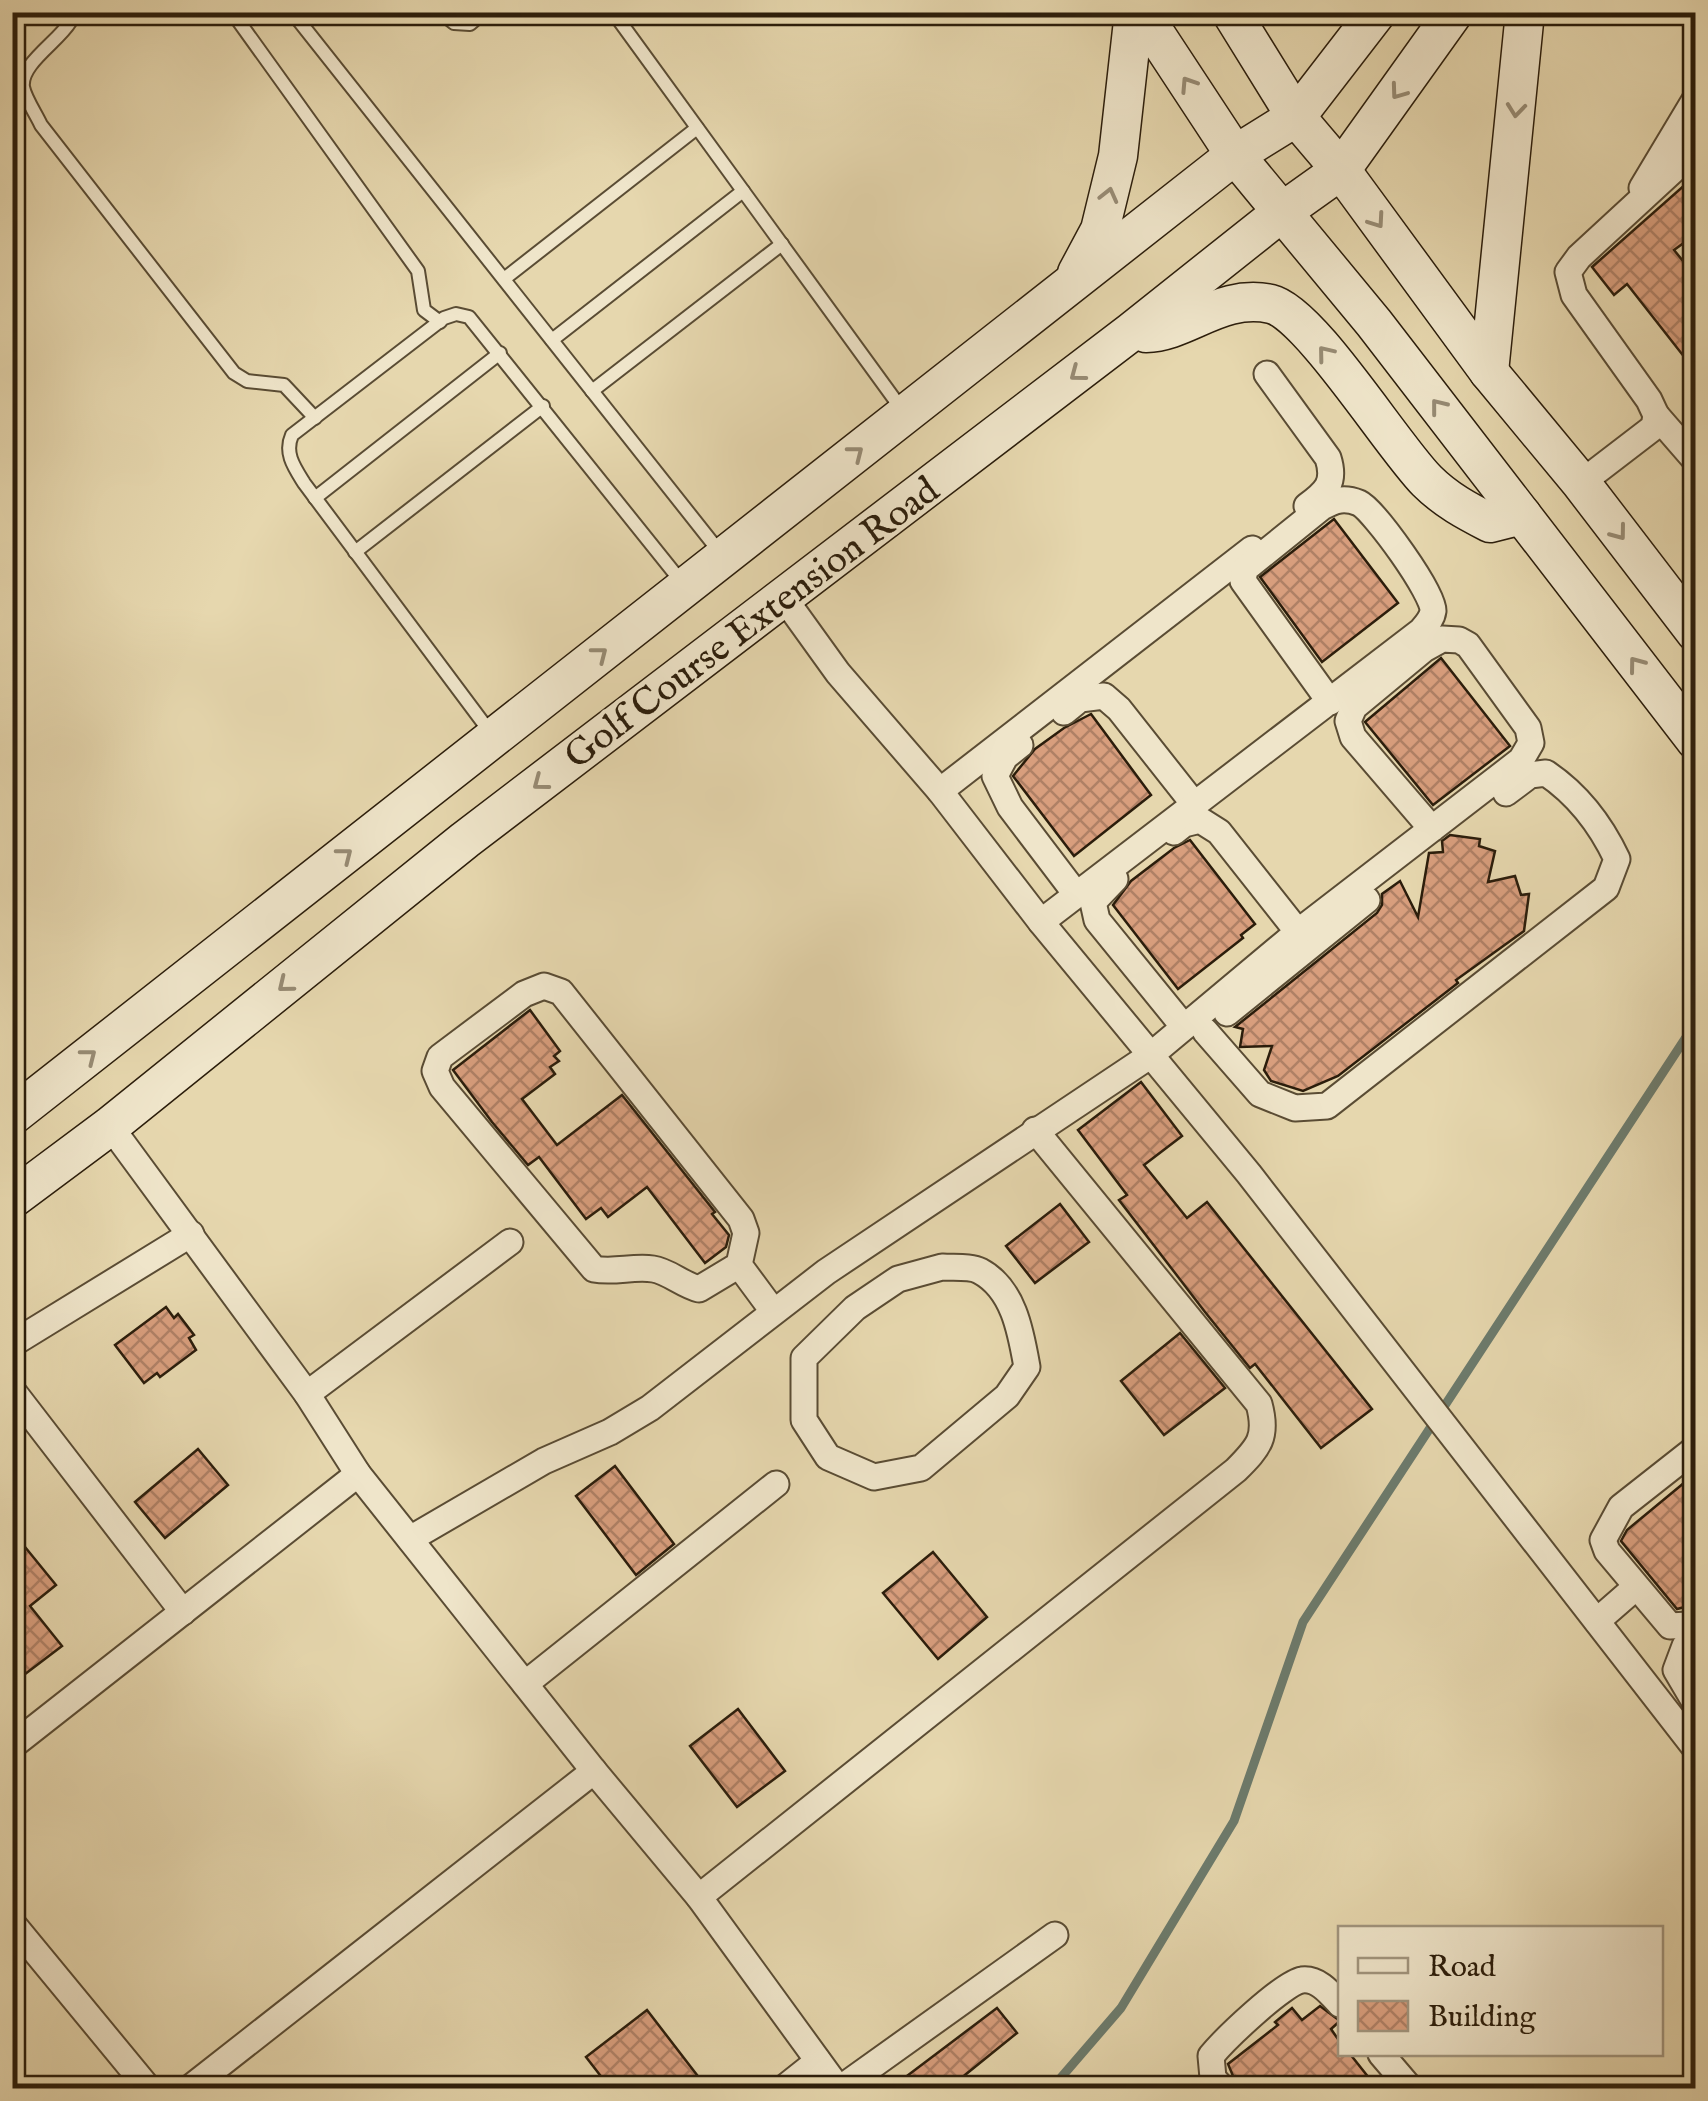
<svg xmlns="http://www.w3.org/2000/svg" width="1708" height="2101" font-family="'IM FELL English',serif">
  <defs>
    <pattern id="building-cross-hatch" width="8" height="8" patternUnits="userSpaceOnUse" patternTransform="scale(2.5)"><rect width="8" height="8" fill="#d89e7d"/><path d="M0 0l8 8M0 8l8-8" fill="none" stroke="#af8065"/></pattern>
  </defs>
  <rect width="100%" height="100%" fill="#e6d7ae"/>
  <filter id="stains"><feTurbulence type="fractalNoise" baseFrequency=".002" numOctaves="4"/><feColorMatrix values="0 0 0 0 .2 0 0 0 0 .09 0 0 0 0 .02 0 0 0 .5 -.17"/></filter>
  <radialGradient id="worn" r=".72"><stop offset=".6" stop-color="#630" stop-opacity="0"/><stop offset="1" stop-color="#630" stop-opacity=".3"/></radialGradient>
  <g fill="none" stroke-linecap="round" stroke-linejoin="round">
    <path stroke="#6c7b6d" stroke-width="9" d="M 1052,2088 L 1121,2008 L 1234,1821 L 1303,1622 L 1696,1022"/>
  </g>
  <g fill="url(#building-cross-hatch)" stroke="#2b1d0b" stroke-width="2.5">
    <path d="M 1696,175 L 1696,234 L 1674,250 L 1696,277 L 1696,372 L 1627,284 L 1614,295 L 1592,267 Z"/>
    <path d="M 1334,519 L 1398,603 L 1322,662 L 1260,577 Z"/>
    <path d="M 1441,658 L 1510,746 L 1433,805 L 1365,722 Z"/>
    <path d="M 1091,714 L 1151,795 L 1074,856 L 1013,776 L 1035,749 L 1064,728 Z"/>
    <path d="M 1450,835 L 1480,839 L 1479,846 L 1495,851 L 1488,882 L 1515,876 L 1521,895 L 1529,894 L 1524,931 L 1456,980 L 1458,983 L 1338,1076 L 1303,1091 L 1271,1081 L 1264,1070 L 1272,1046 L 1240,1047 L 1243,1029 L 1235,1027 L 1377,913 L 1382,905 L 1382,894 L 1400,881 L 1418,917 L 1429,853 L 1443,852 L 1442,841 Z"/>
    <path d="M 1190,840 L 1255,924 L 1241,935 L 1243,938 L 1178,989 L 1113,905 L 1131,881 L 1174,848 Z"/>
    <path d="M 530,1010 L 560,1051 L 554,1056 L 559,1061 L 550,1067 L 555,1074 L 522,1099 L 557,1145 L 622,1095 L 715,1212 L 712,1214 L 729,1235 L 726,1247 L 705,1263 L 647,1187 L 608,1217 L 601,1208 L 586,1219 L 539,1157 L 528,1165 L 492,1122 L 453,1070 Z"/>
    <path d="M 1141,1082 L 1182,1136 L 1144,1165 L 1187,1218 L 1207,1202 L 1372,1409 L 1321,1448 L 1255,1364 L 1250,1368 L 1205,1312 L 1119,1200 L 1127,1195 L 1078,1130 Z"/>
    <path d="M 1060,1204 L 1089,1242 L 1035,1283 L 1006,1246 Z"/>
    <path d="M 166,1307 L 174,1318 L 178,1314 L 194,1335 L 189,1338 L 196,1350 L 160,1377 L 157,1373 L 144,1383 L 115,1345 Z"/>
    <path d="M 1180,1333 L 1225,1388 L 1164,1435 L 1121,1381 Z"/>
    <path d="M 198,1449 L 228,1485 L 165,1538 L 135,1502 Z"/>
    <path d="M 615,1466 L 674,1544 L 636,1575 L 576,1496 Z"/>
    <path d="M 1696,1473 L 1696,1604 L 1677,1609 L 1621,1541 L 1627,1530 Z"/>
    <path d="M 12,1531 L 56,1585 L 30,1606 L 62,1646 L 12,1684 Z"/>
    <path d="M 933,1552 L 987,1617 L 938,1659 L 883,1593 Z"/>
    <path d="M 738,1709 L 785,1771 L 737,1807 L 690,1746 Z"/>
    <path d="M 1320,2006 L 1340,2021 L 1331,2029 L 1340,2042 L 1340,2054 L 1350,2054 L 1377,2088 L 1238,2088 L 1228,2064 L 1278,2025 L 1275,2022 L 1292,2008 L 1302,2020 Z"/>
    <path d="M 997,2008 L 1017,2033 L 965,2075 L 976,2088 L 891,2088 Z"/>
    <path d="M 647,2010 L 707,2088 L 610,2088 L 586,2057 Z"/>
  </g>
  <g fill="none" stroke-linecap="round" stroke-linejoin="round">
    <defs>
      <g id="lane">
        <path d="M 66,12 L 70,22 C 58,42 20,64 23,87 C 25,98 36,114 41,125 L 234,373 L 247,381 L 284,385 L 315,418"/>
        <path d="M 232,12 L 418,271 L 424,310 L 440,322"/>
        <path d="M 292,12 L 722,555"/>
        <path d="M 440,12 L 454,23 L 470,24 L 484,12"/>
        <path d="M 613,12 L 903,411"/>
        <path d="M 504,279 L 697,128"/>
        <path d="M 552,340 L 743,191"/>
        <path d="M 592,391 L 782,244"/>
        <path d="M 315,498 L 500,353"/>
        <path d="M 355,552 L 543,406"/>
        <path d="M 493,736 L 304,483 C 294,467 284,453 292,435 L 444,318 L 456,314 L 469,317 L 684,585"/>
      </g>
      <g id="street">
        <path d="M 1642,188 L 1696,98"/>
        <path d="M 1267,374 L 1328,458 C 1336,483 1326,492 1307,506"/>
        <path d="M 1656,415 L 1696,461"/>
        <path d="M 1581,483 L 1654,427 L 1656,415 L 1649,400 L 1574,295 L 1568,272 L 1579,257 L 1696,149"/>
        <path d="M 784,598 L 838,673 L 940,791 L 1041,922 L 1249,1174 L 1696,1749"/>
        <path d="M 1064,712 L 1080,699 L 1104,696 L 1119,709 L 1194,804"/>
        <path d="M 1020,745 L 1005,757 L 995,776 L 1010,807 L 1076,894"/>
        <path d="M 940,791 L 1252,549"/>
        <path d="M 1174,832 L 1184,824 L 1200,820 L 1219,832 L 1298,932"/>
        <path d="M 1115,879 L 1093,902 L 1097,920 L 1184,1027"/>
        <path d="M 1041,922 L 1421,631 C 1426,625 1432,619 1433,611 C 1435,595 1374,510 1359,503 C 1344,497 1335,500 1322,507 L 1245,569 L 1243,581 L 1330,702"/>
        <path d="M 1227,1013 L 1367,900"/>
        <path d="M 1205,1031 L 1260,1094 L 1295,1108 L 1327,1106 L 1606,888 L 1617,859 C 1601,825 1577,794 1546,773 L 1530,775 L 1506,793"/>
        <path d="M 110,1126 L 307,1394 L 358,1474 L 594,1771 L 699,1897 L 838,2088"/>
        <path d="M 739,1265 L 699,1289 C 683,1285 668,1271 653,1269 C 633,1266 614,1273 594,1269 L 442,1087 L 435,1071 L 440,1057 L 524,994 L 544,986 L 561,992 L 741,1219 L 746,1233 L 739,1265 L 773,1311"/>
        <path d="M 942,1267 C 953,1268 971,1266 980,1271 C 1014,1289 1021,1333 1027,1367 L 1007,1396 L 921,1468 L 874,1477 L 828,1457 L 804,1420 L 804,1358 L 855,1308 L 898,1279 Z"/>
        <path d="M 12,1344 L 191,1234"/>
        <path d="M 12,1390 L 183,1612"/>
        <path d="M 307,1394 L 510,1242"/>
        <path d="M 1696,1448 L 1621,1507 L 1603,1540 L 1607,1551 L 1670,1626 L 1688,1625 L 1696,1620"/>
        <path d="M 410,1539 L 544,1461 L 610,1432 L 650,1408 L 826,1272 L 1151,1055 L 1298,932 L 1521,760 L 1531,743 L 1528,728 L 1468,645 L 1459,640 L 1442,639 L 1424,649 L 1354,707 L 1348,721 L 1353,737 L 1432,829"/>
        <path d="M 1597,1621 L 1636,1587"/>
        <path d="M 1696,1638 L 1685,1646 L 1676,1670 L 1696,1704"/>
        <path d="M 525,1684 L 776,1484"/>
        <path d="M 12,1746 L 358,1474"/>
        <path d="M 699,1897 L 1236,1470 C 1259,1447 1268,1437 1259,1404 L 1035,1130"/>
        <path d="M 12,1923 L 148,2088"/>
        <path d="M 1381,2054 L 1410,2088"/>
        <path d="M 190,2088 L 594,1771"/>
        <path d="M 784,2088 L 818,2061"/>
        <path d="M 841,2088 L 1055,1935"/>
        <path d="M 1222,2088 L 1213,2078 L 1211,2056 C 1224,2040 1283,1983 1302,1980 C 1318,1978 1330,1993 1340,2004"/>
      </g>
      <g id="secondary">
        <path d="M 1141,12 L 1235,155 L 1374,323 L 1696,741"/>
        <path d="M 1231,12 L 1296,117 L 1341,170 L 1489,372 L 1581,483 L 1696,633"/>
        <path d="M 1077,273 L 1100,230 L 1118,156 L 1134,12"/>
        <path d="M 1146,333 C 1187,332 1221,293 1271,304 C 1310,313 1393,447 1427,481 C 1446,500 1467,511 1490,523 L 1522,515"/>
        <path d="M 1489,372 L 1525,12"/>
        <path d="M 12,1116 L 1235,155 L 1296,117 L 1377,12"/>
        <path d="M 12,1199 L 110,1126 L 465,840 L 1131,332 L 1282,212 L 1341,170 L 1454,12"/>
      </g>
    </defs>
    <use href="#lane" stroke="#5a4c34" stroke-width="16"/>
    <use href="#street" stroke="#5a4c34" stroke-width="29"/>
    <use href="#secondary" stroke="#2b1d0b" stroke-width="41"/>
    <use href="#lane" stroke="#efe5ca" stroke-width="12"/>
    <use href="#street" stroke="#efe5ca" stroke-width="25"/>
    <use href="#secondary" stroke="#efe5ca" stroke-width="38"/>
  </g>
  <defs><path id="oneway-chevron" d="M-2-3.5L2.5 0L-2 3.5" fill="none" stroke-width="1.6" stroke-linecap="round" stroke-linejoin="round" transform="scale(2.5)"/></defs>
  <g stroke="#978b74">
    <use href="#oneway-chevron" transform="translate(1188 84) rotate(-123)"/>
    <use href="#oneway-chevron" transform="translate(1398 92) rotate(126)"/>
    <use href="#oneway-chevron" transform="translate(1516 110) rotate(96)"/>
    <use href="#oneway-chevron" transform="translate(1109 195) rotate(-76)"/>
    <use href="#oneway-chevron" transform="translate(1377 221) rotate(55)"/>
    <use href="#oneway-chevron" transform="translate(1325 353) rotate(-129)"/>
    <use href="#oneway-chevron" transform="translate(1077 374) rotate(143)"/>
    <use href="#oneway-chevron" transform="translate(1438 406) rotate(-128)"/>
    <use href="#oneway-chevron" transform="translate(856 453) rotate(-38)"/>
    <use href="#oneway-chevron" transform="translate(1619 533) rotate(53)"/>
    <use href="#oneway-chevron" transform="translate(600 654) rotate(-38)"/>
    <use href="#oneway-chevron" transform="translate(1636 664) rotate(-127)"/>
    <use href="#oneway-chevron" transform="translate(540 783) rotate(143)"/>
    <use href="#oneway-chevron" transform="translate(345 855) rotate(-38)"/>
    <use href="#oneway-chevron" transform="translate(285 985) rotate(141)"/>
    <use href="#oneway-chevron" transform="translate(89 1056) rotate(-38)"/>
  </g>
  <g text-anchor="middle" stroke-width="8" stroke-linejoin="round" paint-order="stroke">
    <g font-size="38" fill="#2b1d0b" stroke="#efe5ca">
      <text transform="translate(751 622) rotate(-37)" y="13">Golf Course Extension Road</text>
    </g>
  </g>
  <rect width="1708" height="2101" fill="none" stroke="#e6d7ae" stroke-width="50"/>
  <rect x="15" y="15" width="1678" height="2071" fill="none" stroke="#2b1d0b" stroke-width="5"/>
  <rect x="25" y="25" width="1658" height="2051" fill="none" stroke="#2b1d0b" stroke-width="2.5"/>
  <rect x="1338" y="1926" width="325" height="130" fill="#efe5ca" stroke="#a1957e" stroke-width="2.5"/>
  <rect x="1358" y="1958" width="50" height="15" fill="#efe5ca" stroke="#a1957e" stroke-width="2.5"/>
  <text x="1428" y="1976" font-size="30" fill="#2b1d0b">Road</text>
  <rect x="1358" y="2001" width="50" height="30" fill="url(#building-cross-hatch)" stroke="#a1957e" stroke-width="2.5"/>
  <text x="1428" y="2026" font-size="30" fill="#2b1d0b">Building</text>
  <rect width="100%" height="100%" filter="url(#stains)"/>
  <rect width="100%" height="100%" fill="url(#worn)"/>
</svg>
